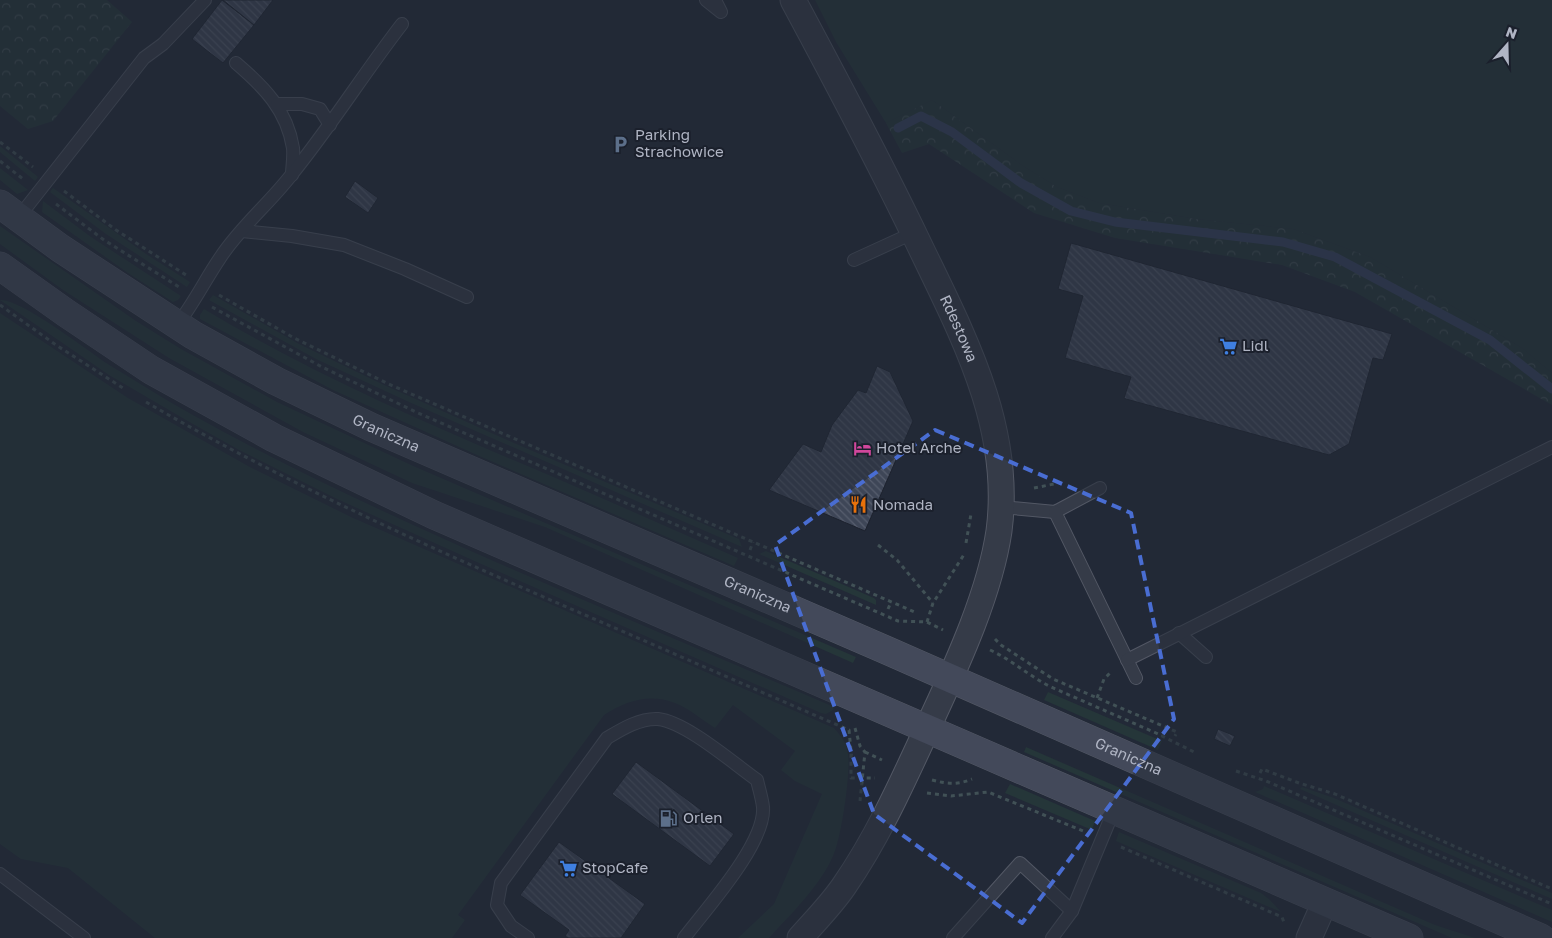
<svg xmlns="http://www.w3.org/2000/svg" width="1552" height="938" font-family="'Golos Text',sans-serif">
  <defs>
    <pattern id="forest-crowns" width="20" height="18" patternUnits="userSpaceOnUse" patternTransform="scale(1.25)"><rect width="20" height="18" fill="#253639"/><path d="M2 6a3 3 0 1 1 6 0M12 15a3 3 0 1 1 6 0" fill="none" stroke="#425154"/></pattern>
    <pattern id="building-back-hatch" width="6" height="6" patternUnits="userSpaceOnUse" patternTransform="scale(1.25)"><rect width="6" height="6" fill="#3e4657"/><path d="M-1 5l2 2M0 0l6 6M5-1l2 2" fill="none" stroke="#575e6e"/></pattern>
  </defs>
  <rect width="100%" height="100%" fill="#222937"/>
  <g fill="#253639">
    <path d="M 815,0 L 1552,0 L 1552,373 L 1522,348 L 1370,257 L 1293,229 L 1196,219 L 1099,203 L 1057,187 L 1023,166 L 932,100 L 886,123 L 836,42 Z"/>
    <path d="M 0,146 L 38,177 L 35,181 L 0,152 Z"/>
    <path d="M 0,168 L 28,190 L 17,194 L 0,180 Z"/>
    <path d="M 53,188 L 146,254 L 190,282 L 187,287 L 106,234 L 50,192 Z"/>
    <path d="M 43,201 L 91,237 L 181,296 L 178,300 L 173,302 L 128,273 L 42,212 Z"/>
    <path d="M 0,226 L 136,321 L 181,349 L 277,402 L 411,465 L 856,657 L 853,663 L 545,527 L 412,483 L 303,432 L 169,358 L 63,290 L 0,244 Z"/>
    <path d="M 213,295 L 299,344 L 382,384 L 514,443 L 739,539 L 742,547 L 409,402 L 316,359 L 209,300 Z"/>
    <path d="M 0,300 C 22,299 89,352 111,366 C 138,382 164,399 191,414 C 291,470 394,517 498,563 C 610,612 722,659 834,707 L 833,710 L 826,714 L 821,713 L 479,563 L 337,499 L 239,450 L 186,420 L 109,375 Z"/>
    <path d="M 204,309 C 319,378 442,430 565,482 C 623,507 680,533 738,558 L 734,566 L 477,455 L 333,390 L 200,319 L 200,315 Z"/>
    <path d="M 0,313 L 128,398 L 248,466 L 351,517 L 834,728 C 841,736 847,743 848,754 C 851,772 841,841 833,856 C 820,886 791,914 769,938 L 738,938 L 774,904 L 822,794 L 795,781 L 781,770 L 795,751 L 733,705 L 715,728 C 702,720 689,708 675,703 C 649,693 626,701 604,715 L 458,915 L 465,920 L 452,938 L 155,938 L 68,868 L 21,859 L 0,844 Z"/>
    <path d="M 766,551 L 874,598 L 876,600 L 876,605 L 759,554 Z"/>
    <path d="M 1048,692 L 1162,741 L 1158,750 L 1044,700 Z"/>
    <path d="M 1026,747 L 1435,925 L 1475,938 L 1452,938 L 1024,752 Z"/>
    <path d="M 1010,784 L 1095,821 L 1092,830 L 1005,793 Z"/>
    <path d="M 1264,786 L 1552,910 L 1552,922 L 1255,792 L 1263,789 Z"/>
    <path d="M 1302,787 L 1334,798 L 1552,893 L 1552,899 L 1300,789 Z"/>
    <path d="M 1119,832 L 1261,893 L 1270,900 L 1281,912 L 1116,841 Z"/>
  </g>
  <g fill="url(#forest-crowns)">
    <path d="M 0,0 L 107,0 L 132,22 L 53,121 L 28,129 L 0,106 Z"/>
    <path d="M 932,100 L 1023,166 L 1057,187 L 1099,203 L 1196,219 L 1293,229 L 1370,257 L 1522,348 L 1552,373 L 1552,405 L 1355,292 L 1282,265 L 1115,238 L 1034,213 L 929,144 L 902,153 L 886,123 Z"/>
  </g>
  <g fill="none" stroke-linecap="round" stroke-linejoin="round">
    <path stroke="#36425e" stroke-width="9" d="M 898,128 L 921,116 L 952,132 L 1021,183 L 1071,211 L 1115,222 L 1283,242 L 1335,257 L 1490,340 L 1552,389"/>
  </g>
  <g fill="url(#building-back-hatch)" stroke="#1d222e">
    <path d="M 222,0 L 254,25 L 223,63 L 192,39 Z"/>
    <path d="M 223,0 L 273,0 L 254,25 Z"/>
    <path d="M 355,181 L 378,198 L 368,213 L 345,197 Z"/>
    <path d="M 1071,243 L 1392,334 L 1383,360 L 1373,358 L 1349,444 L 1329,455 L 1126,399 L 1124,398 L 1131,377 L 1065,358 L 1083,296 L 1058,289 Z"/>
    <path d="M 877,366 L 890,372 L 913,421 L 865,531 L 769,490 L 803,444 L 821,452 L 832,425 L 858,390 L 866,393 Z"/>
    <path d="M 1218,729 L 1235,736 L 1230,746 L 1214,739 Z"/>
    <path d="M 636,762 L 734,834 L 710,866 L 612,794 Z"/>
    <path d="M 559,842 L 645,904 L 621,938 L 568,938 L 565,936 L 569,930 L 520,895 Z"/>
  </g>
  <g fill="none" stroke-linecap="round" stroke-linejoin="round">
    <defs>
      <g id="service">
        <path d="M 706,0 L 721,12 L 715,0"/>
        <path d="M 236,63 C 264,87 287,110 293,148 C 294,157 292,167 292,175"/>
        <path d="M 277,104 L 302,104 L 320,109 L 330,125"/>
        <path d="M 18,218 L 144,58 L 163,44 L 205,0"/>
        <path d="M 242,231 L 292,236 L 344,245 L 405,269 L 467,297"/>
        <path d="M 854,260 L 913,233"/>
        <path d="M 177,325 C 194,303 205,280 220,258 C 240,227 270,203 292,174 C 331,126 364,73 402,24"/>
        <path d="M 1001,507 L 1055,512 L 1100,488"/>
        <path d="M 1055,512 L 1136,678"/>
        <path d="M 1179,633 L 1206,657"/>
        <path d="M 1127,660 L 1552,447"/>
        <path d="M 0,874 L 84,938"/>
        <path d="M 528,938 L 511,926 L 497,905 L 501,883 L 607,738 C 622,729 640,718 658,719 C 686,722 733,763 757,780 C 759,789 762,798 763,807 C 766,843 706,909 684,938"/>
        <path d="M 953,938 L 1020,863 L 1072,911"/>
        <path d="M 1052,938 L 1072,911 L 1114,810"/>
      </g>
      <g id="minor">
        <path id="s1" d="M 793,0 C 836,80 878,159 917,240 C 961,332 1013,425 999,531 C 990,592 959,660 933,716 C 906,774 880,834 844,886 C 831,905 815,921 800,938"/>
        <path d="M 1309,938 L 1325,902"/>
      </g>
      <g id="secondary">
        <path id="s2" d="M 0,204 L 60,248 L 193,335 L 276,381 L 371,427 L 886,650 L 1541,938"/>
        <path d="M 0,266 L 66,313 L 151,370 L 274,438 L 434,515 L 1409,938"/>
      </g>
    </defs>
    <use href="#service" stroke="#535865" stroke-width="14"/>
    <use href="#minor" stroke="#535865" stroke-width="27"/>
    <use href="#secondary" stroke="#535865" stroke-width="29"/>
    <g stroke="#415156" stroke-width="3" stroke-dasharray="4 4" stroke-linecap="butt">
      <path d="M 0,142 L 33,167"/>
      <path d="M 0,161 L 23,179"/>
      <path d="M 64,191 L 116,230 L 186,275"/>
      <path d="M 56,204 L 104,240 L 179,287"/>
      <path d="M 219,295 L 294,338 L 393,386 L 917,613"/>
      <path d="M 0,305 L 56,345 L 126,390"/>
      <path d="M 212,307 L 322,367 L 418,413 L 898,621 L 927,622 L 943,630"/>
      <path d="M 146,402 C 287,484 435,550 585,615 C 673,653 761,692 849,730 L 851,751 L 851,778 L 875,778"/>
      <path d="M 1034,488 L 1054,484"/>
      <path d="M 966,543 L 971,514"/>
      <path d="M 878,545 L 897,560 L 933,603"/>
      <path d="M 750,550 L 753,542"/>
      <path d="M 888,609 L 891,602"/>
      <path d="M 927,622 L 933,603 L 965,553"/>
      <path d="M 995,639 L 1001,645 L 1053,679 L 1177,732 L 1175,736"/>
      <path d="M 990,650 C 1012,660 1029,676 1051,687 L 1156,733 L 1194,752"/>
      <path d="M 1097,698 L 1104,679 L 1110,673"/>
      <path d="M 855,728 L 860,746 L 865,752 L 860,801"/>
      <path d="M 865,752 L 882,760"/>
      <path d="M 1236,771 L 1266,781 L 1552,904"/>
      <path d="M 1260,773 L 1262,769 L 1299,783 L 1335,794 L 1552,889"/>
      <path d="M 932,780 C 947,784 958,785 972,779"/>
      <path d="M 927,793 L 951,796 L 988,792 L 1083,831"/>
      <path d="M 1121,847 L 1282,917 L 1285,925"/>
    </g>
    <use href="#service" stroke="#353b48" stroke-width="12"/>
    <use href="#minor" stroke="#353b48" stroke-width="25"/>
    <use href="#secondary" stroke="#43495a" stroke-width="28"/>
  </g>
  <path d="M0 0H1552V938H0ZM 935,430 L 1131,513 L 1174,719 L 1022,923 L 874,814 L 775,545 Z" fill="#222937" fill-opacity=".55" fill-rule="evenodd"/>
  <path fill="none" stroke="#496dd2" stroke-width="4" stroke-dasharray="10 6" stroke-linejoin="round" d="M 935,430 L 1131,513 L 1174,719 L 1022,923 L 874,814 L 775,545 Z"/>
  <defs>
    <symbol id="parking-bare" viewBox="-9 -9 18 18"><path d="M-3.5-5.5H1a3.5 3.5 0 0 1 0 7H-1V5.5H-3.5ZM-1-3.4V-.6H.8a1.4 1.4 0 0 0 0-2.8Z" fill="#5c6f8a" stroke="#1b202c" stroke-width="2.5" paint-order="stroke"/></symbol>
    <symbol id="supermarket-bare" viewBox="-9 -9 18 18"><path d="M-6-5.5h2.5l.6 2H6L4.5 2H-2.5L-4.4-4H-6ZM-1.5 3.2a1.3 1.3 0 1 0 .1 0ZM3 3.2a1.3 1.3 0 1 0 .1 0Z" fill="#3f7fe0" stroke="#1b202c" stroke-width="2.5" paint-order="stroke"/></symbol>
    <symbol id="hotel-bare" viewBox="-9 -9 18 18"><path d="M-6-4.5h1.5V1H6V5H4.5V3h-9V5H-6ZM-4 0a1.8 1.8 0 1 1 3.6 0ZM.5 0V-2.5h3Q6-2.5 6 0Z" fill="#d1479c" stroke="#1b202c" stroke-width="2.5" paint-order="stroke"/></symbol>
    <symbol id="restaurant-bare" viewBox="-9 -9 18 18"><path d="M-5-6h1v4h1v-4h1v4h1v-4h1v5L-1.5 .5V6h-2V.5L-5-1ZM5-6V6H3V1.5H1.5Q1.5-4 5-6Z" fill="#e8710a" stroke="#1b202c" stroke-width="2.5" paint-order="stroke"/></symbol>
    <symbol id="fuel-bare" viewBox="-9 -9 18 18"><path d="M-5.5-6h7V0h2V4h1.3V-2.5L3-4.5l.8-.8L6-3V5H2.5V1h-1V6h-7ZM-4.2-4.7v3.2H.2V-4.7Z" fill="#5c6f8a" stroke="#1b202c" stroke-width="2.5" paint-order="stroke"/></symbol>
  </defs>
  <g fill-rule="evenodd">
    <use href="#parking-bare" x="608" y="132" width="25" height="25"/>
    <use href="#supermarket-bare" x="1216" y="334" width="25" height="25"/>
    <use href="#hotel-bare" x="850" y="436" width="25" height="25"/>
    <use href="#restaurant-bare" x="846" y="492" width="25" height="25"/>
    <use href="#fuel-bare" x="656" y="806" width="25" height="25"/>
    <use href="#supermarket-bare" x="556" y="856" width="25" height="25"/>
  </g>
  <g text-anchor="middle" stroke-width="4" stroke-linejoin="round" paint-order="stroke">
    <g font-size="15" fill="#b0b5c4" stroke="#1b202c" text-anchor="start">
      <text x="635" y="140">Parking<tspan x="635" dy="17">Strachowice</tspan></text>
      <text x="1242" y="351">Lidl</text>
      <text x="876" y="453">Hotel Arche</text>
      <text x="873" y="510">Nomada</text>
      <text x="683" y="823">Orlen</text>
      <text x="582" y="873">StopCafe</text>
    </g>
    <g font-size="15" fill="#b0b5c4" stroke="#1b202c">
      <text dy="5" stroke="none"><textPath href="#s1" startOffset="368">Rdestowa</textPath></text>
      <text dy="5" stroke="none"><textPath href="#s2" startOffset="450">Graniczna</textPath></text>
      <text dy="5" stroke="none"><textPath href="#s2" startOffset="855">Graniczna</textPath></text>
      <text dy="5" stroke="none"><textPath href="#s2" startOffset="1260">Graniczna</textPath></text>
    </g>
  </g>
  <g transform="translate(1507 45) rotate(20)" stroke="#1b202c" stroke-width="4" paint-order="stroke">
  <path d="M0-4L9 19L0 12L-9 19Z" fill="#b0b5c4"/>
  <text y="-8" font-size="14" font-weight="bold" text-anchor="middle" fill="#b0b5c4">N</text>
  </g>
</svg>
